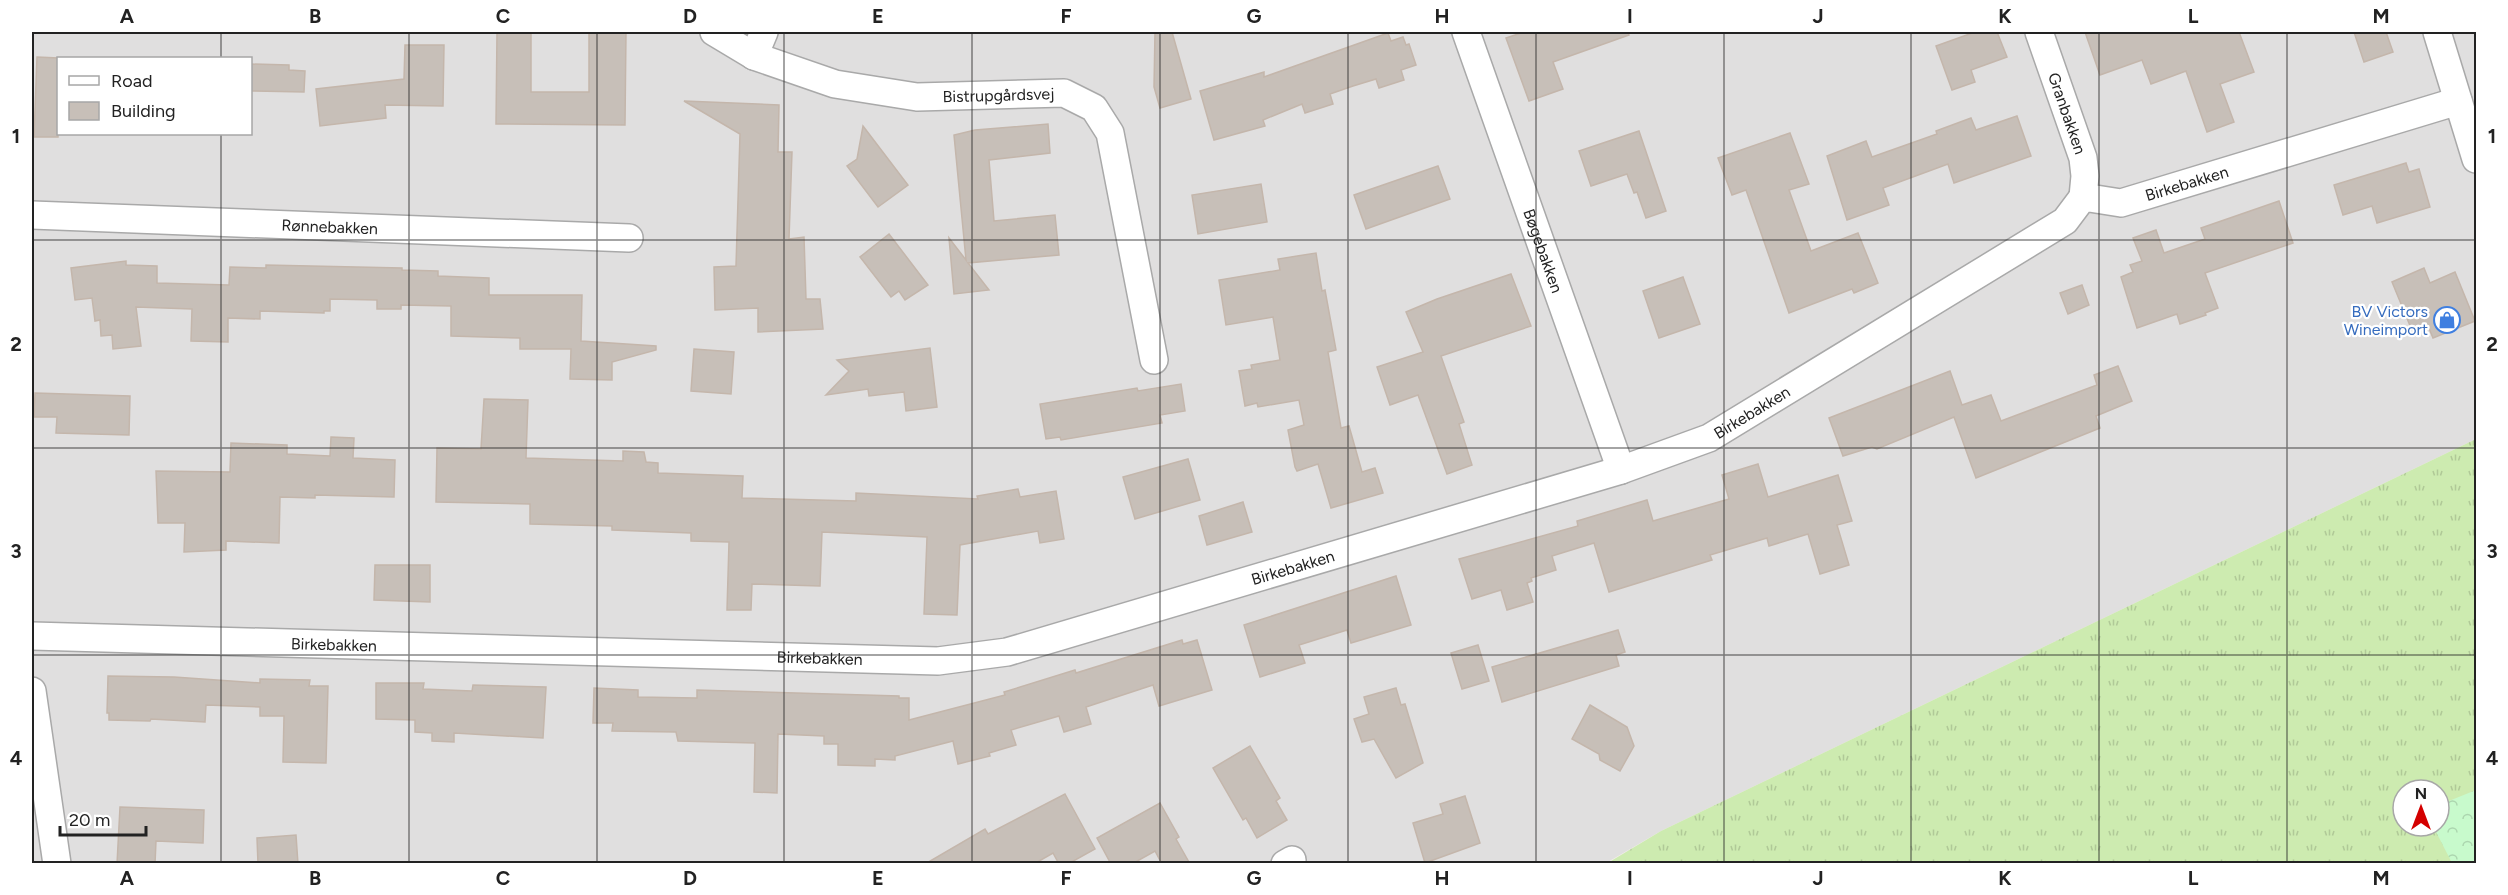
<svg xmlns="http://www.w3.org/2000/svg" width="2508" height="895" font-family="Figtree,sans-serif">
  <defs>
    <pattern id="grass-tufts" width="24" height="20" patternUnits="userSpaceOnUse" patternTransform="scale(1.5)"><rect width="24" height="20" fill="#cdebb0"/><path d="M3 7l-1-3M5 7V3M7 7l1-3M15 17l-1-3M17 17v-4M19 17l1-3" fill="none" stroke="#b0c997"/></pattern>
    <pattern id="park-crowns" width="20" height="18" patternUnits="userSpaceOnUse" patternTransform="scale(1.5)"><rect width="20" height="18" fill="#c8facc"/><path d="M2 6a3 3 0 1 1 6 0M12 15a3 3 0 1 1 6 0" fill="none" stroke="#acd6af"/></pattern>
  </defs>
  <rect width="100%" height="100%" fill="#f2efe9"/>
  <path fill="#e0dfdf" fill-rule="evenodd" d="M 32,32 L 2476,32 L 2476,439 L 1661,831 L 1606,863 L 32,863 ZM 58,58 L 250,58 L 250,134 L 58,134 Z"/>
  <path fill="url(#grass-tufts)" fill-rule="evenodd" d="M 2476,439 L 2476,863 L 1606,864 L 1661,831 ZM 2403,790 L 2439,790 L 2439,826 L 2403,826 Z"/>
  <path fill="url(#park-crowns)" d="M 2476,790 L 2476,863 L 2452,863 L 2433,826 L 2439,826 L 2439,805 Z"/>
  <g fill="#c7bfb8" stroke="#c4b6ab" stroke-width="1.5">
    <path d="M 497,32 L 531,32 L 531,92 L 589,92 L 589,32 L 626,32 L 625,125 L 496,124 Z"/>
    <path d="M 1155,32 L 1172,32 L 1191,99 L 1160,108 L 1154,87 Z"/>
    <path d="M 1524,32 L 1628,32 L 1629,35 L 1553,62 L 1563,89 L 1529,101 L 1506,38 Z"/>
    <path d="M 1975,32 L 1997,32 L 2007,57 L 1971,70 L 1975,82 L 1952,90 L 1936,46 Z"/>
    <path d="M 2085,32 L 2239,32 L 2254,72 L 2220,84 L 2234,122 L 2207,132 L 2186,71 L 2151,84 L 2142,60 L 2100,75 Z"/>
    <path d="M 2354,32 L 2386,32 L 2393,52 L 2364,62 Z"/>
    <path d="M 1388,33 L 1391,41 L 1403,37 L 1406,45 L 1409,44 L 1416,65 L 1401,70 L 1404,80 L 1379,88 L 1376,79 L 1353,86 L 1330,94 L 1333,104 L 1305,113 L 1302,104 L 1263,120 L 1265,126 L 1214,140 L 1200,91 L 1264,72 L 1264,77 Z"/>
    <path d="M 405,45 L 444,45 L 443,106 L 385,105 L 386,118 L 320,126 L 316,89 L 404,79 Z"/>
    <path d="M 37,57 L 58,58 L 58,137 L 34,137 Z"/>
    <path d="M 250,64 L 289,65 L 289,70 L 305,71 L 304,92 L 250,91 Z"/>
    <path d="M 684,101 L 779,105 L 778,152 L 792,152 L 789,239 L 804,237 L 806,299 L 820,299 L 823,329 L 758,332 L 758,308 L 715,310 L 714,267 L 736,266 L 740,134 Z"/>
    <path d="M 2017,116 L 2031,156 L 1954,183 L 1948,164 L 1883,188 L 1889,205 L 1847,220 L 1827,156 L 1866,141 L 1872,157 L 1937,134 L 1936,131 L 1971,118 L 1976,130 Z"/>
    <path d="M 1048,124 L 1050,153 L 989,160 L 994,221 L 1055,215 L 1059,255 L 968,263 L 989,290 L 954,294 L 949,238 L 966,260 L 954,135 L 975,130 Z"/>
    <path d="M 863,126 L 908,185 L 878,207 L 847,166 L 857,159 Z"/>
    <path d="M 1639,131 L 1666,211 L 1646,218 L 1637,192 L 1634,193 L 1627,174 L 1591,186 L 1579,151 Z"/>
    <path d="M 1790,133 L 1809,184 L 1789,190 L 1811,251 L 1858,233 L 1878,283 L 1854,293 L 1852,289 L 1789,313 L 1746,190 L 1732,195 L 1718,158 Z"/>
    <path d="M 2406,163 L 2409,172 L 2419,169 L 2430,207 L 2377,223 L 2372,206 L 2343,215 L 2334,185 Z"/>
    <path d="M 1438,166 L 1450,199 L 1366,229 L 1354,195 Z"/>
    <path d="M 1261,184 L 1267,222 L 1198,234 L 1192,195 Z"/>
    <path d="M 2279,201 L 2293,243 L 2205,273 L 2218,308 L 2205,313 L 2206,315 L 2180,324 L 2177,314 L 2137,328 L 2121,277 L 2133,272 L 2130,265 L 2142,261 L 2133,238 L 2156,230 L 2164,253 L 2205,239 L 2201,228 Z"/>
    <path d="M 889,234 L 928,285 L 905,300 L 899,291 L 891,297 L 860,257 Z"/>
    <path d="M 1316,253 L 1322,291 L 1325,290 L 1336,350 L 1328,352 L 1341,428 L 1349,426 L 1362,472 L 1375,468 L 1383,493 L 1331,508 L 1318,464 L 1297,471 L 1295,467 L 1288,430 L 1304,425 L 1299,400 L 1258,407 L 1257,403 L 1245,406 L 1239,371 L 1252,369 L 1251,365 L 1280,360 L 1273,317 L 1226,325 L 1219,280 L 1280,270 L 1278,259 Z"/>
    <path d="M 126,261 L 126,265 L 157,266 L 157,283 L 229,285 L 230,267 L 266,268 L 266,265 L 402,268 L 402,270 L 438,271 L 438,276 L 489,278 L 489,295 L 582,295 L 581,341 L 656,346 L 656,350 L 612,362 L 612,380 L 570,379 L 571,349 L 520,349 L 520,338 L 451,336 L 451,306 L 401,305 L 401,309 L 377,309 L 377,300 L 330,299 L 330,311 L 324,311 L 324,313 L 260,311 L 260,319 L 228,318 L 228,342 L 191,341 L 192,309 L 136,307 L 141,346 L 113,349 L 112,335 L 101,336 L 100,320 L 95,321 L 92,298 L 75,300 L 71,268 Z"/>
    <path d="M 2424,268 L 2430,283 L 2455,272 L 2475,321 L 2433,338 L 2428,326 L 2413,333 L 2392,282 Z"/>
    <path d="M 1511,274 L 1531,326 L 1441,356 L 1464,422 L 1459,424 L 1472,465 L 1447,474 L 1418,395 L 1390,405 L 1377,367 L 1423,352 L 1406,312 L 1437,299 Z"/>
    <path d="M 1683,277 L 1700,324 L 1659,338 L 1643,291 Z"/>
    <path d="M 2082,285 L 2089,305 L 2068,314 L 2060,293 Z"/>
    <path d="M 930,348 L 937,407 L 906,411 L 904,392 L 869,396 L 868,389 L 826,395 L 849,371 L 837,360 Z"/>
    <path d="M 694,349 L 734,352 L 731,394 L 691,391 Z"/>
    <path d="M 2118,366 L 2132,401 L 2096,416 L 2100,428 L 1976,478 L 1954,417 L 1877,449 L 1872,447 L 1843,456 L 1829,418 L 1950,371 L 1962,405 L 1991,395 L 2001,421 L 2097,385 L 2094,375 Z"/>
    <path d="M 1181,384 L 1185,411 L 1160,415 L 1162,423 L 1061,440 L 1060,437 L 1046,439 L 1040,404 L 1137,388 L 1138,391 Z"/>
    <path d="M 35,393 L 130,396 L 129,435 L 56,433 L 57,417 L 34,417 Z"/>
    <path d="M 484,399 L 528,400 L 526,458 L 623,461 L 623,451 L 644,452 L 646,462 L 658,463 L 658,473 L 743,476 L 742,498 L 856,501 L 856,493 L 978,499 L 977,496 L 1018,489 L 1020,497 L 1056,491 L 1064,539 L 1040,543 L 1038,531 L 960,545 L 957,615 L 924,614 L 927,537 L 822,532 L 820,586 L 752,584 L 751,610 L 727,610 L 729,542 L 691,541 L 691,533 L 612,530 L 612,526 L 530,524 L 530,504 L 436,502 L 437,448 L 481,449 Z"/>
    <path d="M 331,437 L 354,438 L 353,458 L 395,460 L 394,497 L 315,495 L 315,498 L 280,497 L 279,543 L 226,541 L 226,550 L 184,552 L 185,523 L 158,523 L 156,471 L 230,472 L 231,443 L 287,445 L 287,454 L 330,456 Z"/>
    <path d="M 1188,459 L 1200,500 L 1135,519 L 1123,477 Z"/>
    <path d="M 1758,464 L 1768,497 L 1838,475 L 1852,521 L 1837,525 L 1849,565 L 1820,574 L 1808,534 L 1769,546 L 1767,538 L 1710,555 L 1712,560 L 1609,592 L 1594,543 L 1552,556 L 1556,570 L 1531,578 L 1532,581 L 1527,583 L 1533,602 L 1507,610 L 1501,590 L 1472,599 L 1459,559 L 1578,526 L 1577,521 L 1647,500 L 1653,521 L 1729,499 L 1722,475 Z"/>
    <path d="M 1243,502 L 1252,532 L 1207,545 L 1199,516 Z"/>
    <path d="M 375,565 L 430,565 L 430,602 L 374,600 Z"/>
    <path d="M 1396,576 L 1411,625 L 1351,643 L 1347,630 L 1299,645 L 1305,663 L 1260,677 L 1244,625 Z"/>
    <path d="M 1618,630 L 1625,652 L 1616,655 L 1619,666 L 1502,702 L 1492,667 Z"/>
    <path d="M 1182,640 L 1183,644 L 1197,640 L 1212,690 L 1159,706 L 1153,685 L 1086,707 L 1091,724 L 1064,732 L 1059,716 L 1011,730 L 1016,745 L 989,753 L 990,756 L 958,764 L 953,741 L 895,756 L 895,760 L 875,759 L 875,766 L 838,765 L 838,744 L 824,744 L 824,736 L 778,734 L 777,793 L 754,792 L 755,743 L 678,741 L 676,732 L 612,731 L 613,723 L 593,723 L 594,688 L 638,690 L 638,697 L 697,698 L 697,690 L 899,696 L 899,698 L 909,698 L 909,720 L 1005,695 L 1004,692 L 1075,670 L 1076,673 Z"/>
    <path d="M 1478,645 L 1489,681 L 1462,689 L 1451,653 Z"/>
    <path d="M 108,676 L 174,677 L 260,683 L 260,679 L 310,680 L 309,686 L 328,686 L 326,763 L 283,762 L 284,716 L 260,716 L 260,707 L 206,705 L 205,722 L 151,719 L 150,721 L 109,720 L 109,713 L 107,713 Z"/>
    <path d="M 376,683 L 424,683 L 423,689 L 472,691 L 473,685 L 546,687 L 543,738 L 454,733 L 454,742 L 432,741 L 432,733 L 415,732 L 415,720 L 376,719 Z"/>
    <path d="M 1396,688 L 1401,705 L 1405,704 L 1423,763 L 1396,778 L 1374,739 L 1362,742 L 1354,719 L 1369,714 L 1364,697 Z"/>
    <path d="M 1590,705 L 1627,727 L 1634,746 L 1620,771 L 1600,760 L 1599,754 L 1572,739 Z"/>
    <path d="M 1250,746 L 1280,798 L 1276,801 L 1287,820 L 1257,838 L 1246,818 L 1243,820 L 1213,768 Z"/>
    <path d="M 1065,794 L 1095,849 L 1068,864 L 1059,864 L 1053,853 L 1034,864 L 925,864 L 985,829 L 988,834 Z"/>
    <path d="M 1465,796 L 1480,843 L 1425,863 L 1413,823 L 1443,814 L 1440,804 Z"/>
    <path d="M 1160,803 L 1179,837 L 1176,839 L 1190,864 L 1162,864 L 1155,851 L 1132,864 L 1111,864 L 1097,838 Z"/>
    <path d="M 120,807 L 204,810 L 203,843 L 156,841 L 155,864 L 117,864 Z"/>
    <path d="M 296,835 L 298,864 L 258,864 L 257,838 Z"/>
  </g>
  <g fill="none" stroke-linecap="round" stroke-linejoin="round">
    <defs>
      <g id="minor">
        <path id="s1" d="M 714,32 L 754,56 L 835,84 L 917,97 L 1064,93 L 1094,108 L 1110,133 L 1154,360"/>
        <path id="s2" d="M 1466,32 L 1621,470"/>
        <path id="s3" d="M 2039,32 L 2083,158 L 2085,176 L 2083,197"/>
        <path d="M 2437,32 L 2476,159"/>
        <path d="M 754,56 L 764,32"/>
        <path id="s4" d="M 32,215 L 629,238"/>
        <path id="s5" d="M 32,636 L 938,661 L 1007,652 L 1621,470 L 1709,438 L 2065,221 L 2083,197 L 2121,203 L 2458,101"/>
        <path d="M 32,691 L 57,864"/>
        <path d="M 1285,864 L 1292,860"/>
      </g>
    </defs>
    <use href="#minor" stroke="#a9a9a9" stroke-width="30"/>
    <use href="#minor" stroke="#fff" stroke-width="27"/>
  </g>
  <path fill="none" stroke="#222" stroke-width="1.5" stroke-opacity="0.55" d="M 221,32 L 221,58M 409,32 L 409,864M 597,32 L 597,864M 784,32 L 784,864M 972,32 L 972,864M 1160,32 L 1160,864M 1348,32 L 1348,864M 1536,32 L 1536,864M 1724,32 L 1724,864M 1911,32 L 1911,864M 2099,32 L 2099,864M 2287,32 L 2287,864M 221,134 L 221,864M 32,240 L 2476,240M 32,448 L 2476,448M 32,655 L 2476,655"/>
  <defs>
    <symbol id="shop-ring" viewBox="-11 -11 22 22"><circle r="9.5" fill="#fff" stroke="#3f7fe0" stroke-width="1.5"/><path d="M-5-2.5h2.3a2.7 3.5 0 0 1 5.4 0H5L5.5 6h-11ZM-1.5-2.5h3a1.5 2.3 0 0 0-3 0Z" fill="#3f7fe0"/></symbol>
  </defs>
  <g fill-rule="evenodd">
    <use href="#shop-ring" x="2432" y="305" width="30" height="30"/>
  </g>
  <g text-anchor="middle" stroke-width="4.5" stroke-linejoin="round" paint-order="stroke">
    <g font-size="16" fill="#222" stroke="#fff">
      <text dy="6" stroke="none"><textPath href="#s1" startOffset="297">Bistrupgårdsvej</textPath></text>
      <text dy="6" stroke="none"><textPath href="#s3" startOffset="86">Granbakken</textPath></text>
      <text dy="6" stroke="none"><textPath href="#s5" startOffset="2264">Birkebakken</textPath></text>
      <text dy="6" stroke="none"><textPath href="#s4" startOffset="298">Rønnebakken</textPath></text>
      <text dy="6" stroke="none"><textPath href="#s2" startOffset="232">Bøgebakken</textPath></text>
      <text dy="6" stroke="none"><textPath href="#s5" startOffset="1760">Birkebakken</textPath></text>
      <text dy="6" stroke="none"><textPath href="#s5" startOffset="1274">Birkebakken</textPath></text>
      <text dy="6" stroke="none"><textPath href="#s5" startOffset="302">Birkebakken</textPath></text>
      <text dy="6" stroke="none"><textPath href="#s5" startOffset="788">Birkebakken</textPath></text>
    </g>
    <g font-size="16" fill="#366cbe" stroke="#fff" text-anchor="end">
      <text x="2428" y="317">BV Victors<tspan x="2428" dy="18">Wineimport</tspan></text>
    </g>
  </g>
  <rect width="2508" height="895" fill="none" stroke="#ffffff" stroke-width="66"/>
  <rect x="57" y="57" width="195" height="78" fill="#ffffff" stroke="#a7a7a7" stroke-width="1.5"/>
  <rect x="69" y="76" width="30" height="9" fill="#ffffff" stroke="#a7a7a7" stroke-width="1.5"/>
  <text x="111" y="87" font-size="18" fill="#222222">Road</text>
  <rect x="69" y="102" width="30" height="18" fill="#c7bfb8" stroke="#a7a7a7" stroke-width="1.5"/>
  <text x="111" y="117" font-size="18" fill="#222222">Building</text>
  <g transform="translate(2421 808)"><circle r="28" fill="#ffffff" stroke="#a7a7a7" stroke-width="1.5"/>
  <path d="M0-4.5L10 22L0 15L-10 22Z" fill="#d40000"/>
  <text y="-9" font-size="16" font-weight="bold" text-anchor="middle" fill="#222222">N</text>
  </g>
  <path d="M60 826v9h86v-9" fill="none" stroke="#222222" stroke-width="3"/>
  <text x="69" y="826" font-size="18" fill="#222222" stroke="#ffffff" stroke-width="4.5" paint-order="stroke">20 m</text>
  <rect x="33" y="33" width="2442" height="829" fill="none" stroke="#222" stroke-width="2"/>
  <g font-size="20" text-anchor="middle" font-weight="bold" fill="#222">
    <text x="127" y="23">A</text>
    <text x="315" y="23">B</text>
    <text x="503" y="23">C</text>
    <text x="690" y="23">D</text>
    <text x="878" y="23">E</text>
    <text x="1066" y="23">F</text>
    <text x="1254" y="23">G</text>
    <text x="1442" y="23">H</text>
    <text x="1630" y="23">I</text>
    <text x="1818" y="23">J</text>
    <text x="2005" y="23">K</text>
    <text x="2193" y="23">L</text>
    <text x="2381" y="23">M</text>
    <text x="16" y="143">1</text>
    <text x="2492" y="143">1</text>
    <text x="16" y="351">2</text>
    <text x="2492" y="351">2</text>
    <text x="16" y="558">3</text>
    <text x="2492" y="558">3</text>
    <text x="16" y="765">4</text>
    <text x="2492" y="765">4</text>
    <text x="127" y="885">A</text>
    <text x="315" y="885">B</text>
    <text x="503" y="885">C</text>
    <text x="690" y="885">D</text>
    <text x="878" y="885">E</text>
    <text x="1066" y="885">F</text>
    <text x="1254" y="885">G</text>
    <text x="1442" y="885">H</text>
    <text x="1630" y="885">I</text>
    <text x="1818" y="885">J</text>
    <text x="2005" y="885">K</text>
    <text x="2193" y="885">L</text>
    <text x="2381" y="885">M</text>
  </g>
</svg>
